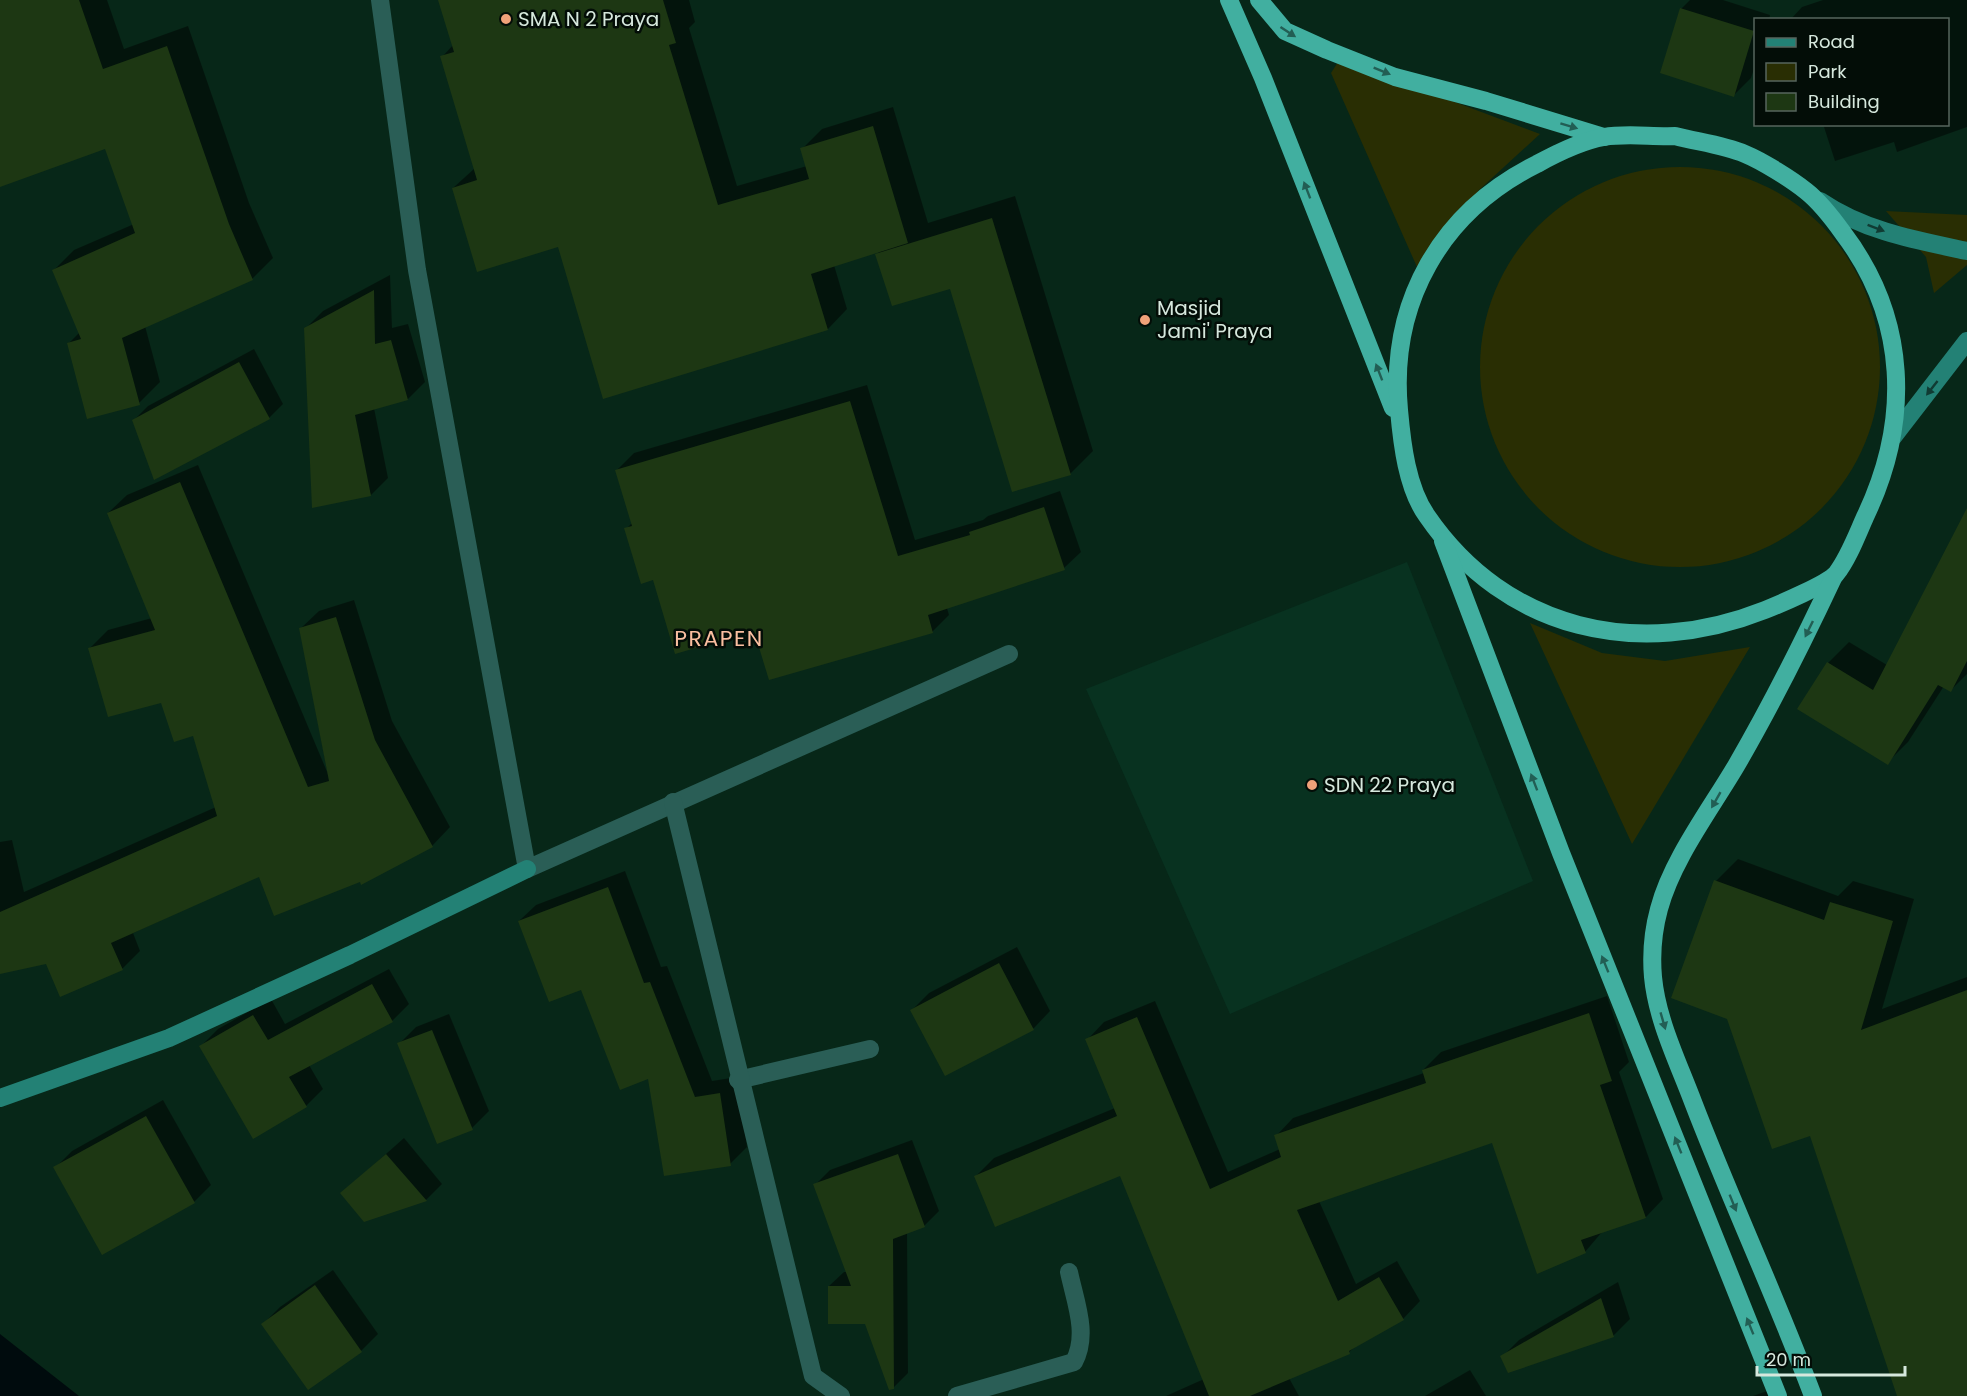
<svg xmlns="http://www.w3.org/2000/svg" width="1967" height="1396" font-family="Poppins,sans-serif">
  <rect width="100%" height="100%" fill="#072718"/>
  <path fill="#083220" d="M 1407,562 L 1533,881 L 1230,1014 L 1086,689 Z"/>
  <g fill="#292e03">
    <path d="M 1340,59 L 1540,134 L 1479,190 L 1417,267 L 1331,73 Z"/>
    <circle cx="1680" cy="367" r="200"/>
    <path d="M 1886,211 L 1967,215 L 1967,265 L 1934,293 L 1926,257 Z"/>
    <path d="M 1530,623 L 1602,653 L 1665,661 L 1750,647 L 1632,844 Z"/>
  </g>
  <path fill="#000b0d" d="M 0,1334 L 79,1396 L 0,1396 Z"/>
  <g fill="#0007">
    <path d="M 0,0 L 107,0 L 124,49 L 188,26 L 249,203 L 273,258 L 252,279 L 145,326 L 160,382 L 139,403 L 69,343 L 80,332 L 53,271 L 74,250 L 134,224 L 106,147 L 0,181 Z"/>
    <path d="M 439,0 L 689,0 L 695,22 L 689,28 L 737,186 L 807,166 L 802,149 L 822,129 L 893,107 L 928,223 L 1015,196 L 1093,451 L 1070,474 L 951,287 L 876,255 L 881,250 L 834,265 L 847,309 L 828,329 L 604,397 L 559,245 L 453,188 L 475,168 L 442,57 L 453,45 Z"/>
    <path d="M 1690,0 L 1723,0 L 1770,15 L 1769,20 L 1756,20 L 1756,63 L 1751,78 L 1734,95 L 1681,9 Z"/>
    <path d="M 1823,0 L 1967,0 L 1967,127 L 1897,152 L 1894,142 L 1835,161 L 1823,124 L 1948,124 L 1948,20 L 1790,20 L 1802,7 Z"/>
    <path d="M 390,275 L 392,328 L 408,324 L 425,382 L 408,399 L 374,408 L 388,478 L 371,495 L 306,328 L 323,311 Z"/>
    <path d="M 254,349 L 283,404 L 269,418 L 134,420 L 148,406 Z"/>
    <path d="M 867,385 L 915,540 L 983,520 L 988,516 L 1060,491 L 1081,552 L 1064,568 L 947,608 L 949,615 L 932,632 L 755,629 L 654,578 L 626,529 L 633,522 L 617,470 L 634,453 Z"/>
    <path d="M 198,465 L 328,774 L 300,629 L 319,611 L 354,600 L 392,721 L 450,827 L 432,846 L 360,880 L 260,875 L 133,933 L 140,951 L 122,969 L 46,963 L 0,973 L 0,842 L 12,840 L 24,892 L 216,807 L 194,734 L 162,701 L 90,648 L 108,630 L 152,618 L 108,513 L 127,495 Z"/>
    <path d="M 1967,511 L 1967,674 L 1951,690 L 1944,686 L 1908,742 L 1887,763 L 1828,663 L 1849,642 L 1887,665 Z"/>
    <path d="M 1738,859 L 1838,896 L 1853,881 L 1914,899 L 1882,1009 L 1967,977 L 1967,1393 L 1957,1396 L 1899,1396 L 1811,1135 L 1716,881 Z"/>
    <path d="M 625,871 L 661,967 L 667,966 L 712,1081 L 737,1077 L 747,1147 L 730,1164 L 649,1077 L 582,988 L 519,921 L 536,905 Z"/>
    <path d="M 1017,947 L 1050,1011 L 1034,1028 L 946,1074 L 912,1010 L 929,993 Z"/>
    <path d="M 389,969 L 409,1004 L 392,1021 L 309,1065 L 323,1089 L 306,1106 L 201,1046 L 218,1029 L 271,999 L 285,1024 Z"/>
    <path d="M 1607,996 L 1629,1062 L 1619,1072 L 1663,1199 L 1646,1217 L 1602,1232 L 1585,1252 L 1493,1142 L 1319,1201 L 1356,1284 L 1397,1261 L 1420,1301 L 1403,1319 L 1356,1346 L 1349,1352 L 1289,1378 L 1299,1396 L 1166,1396 L 1204,1379 L 1121,1174 L 976,1176 L 994,1158 L 1115,1108 L 1087,1040 L 1104,1022 L 1155,1001 L 1228,1172 L 1280,1149 L 1276,1136 L 1293,1118 L 1424,1073 L 1423,1070 L 1441,1052 Z"/>
    <path d="M 449,1014 L 489,1111 L 472,1128 L 399,1044 L 416,1027 Z"/>
    <path d="M 163,1100 L 211,1185 L 194,1202 L 55,1168 L 72,1151 Z"/>
    <path d="M 404,1138 L 442,1184 L 426,1200 L 342,1193 Z"/>
    <path d="M 912,1140 L 939,1211 L 924,1226 L 907,1232 L 908,1373 L 893,1388 L 866,1323 L 829,1286 L 844,1272 L 847,1272 L 815,1185 L 830,1170 Z"/>
    <path d="M 333,1270 L 378,1334 L 362,1350 L 308,1388 L 263,1324 L 280,1307 Z"/>
    <path d="M 1618,1282 L 1630,1319 L 1613,1336 L 1502,1357 L 1519,1340 Z"/>
    <path d="M 1470,1370 L 1486,1396 L 1425,1396 Z"/>
    <path d="M 1767,1391 L 1769,1396 L 1753,1396 Z"/>
  </g>
  <g fill="#1d3713">
    <path d="M 0,0 L 79,0 L 103,69 L 167,46 L 229,224 L 253,280 L 122,338 L 140,405 L 87,419 L 67,343 L 81,339 L 52,270 L 135,233 L 105,149 L 0,187 Z"/>
    <path d="M 438,0 L 663,0 L 676,43 L 669,45 L 718,205 L 809,179 L 800,148 L 873,126 L 908,243 L 811,274 L 828,330 L 603,399 L 558,247 L 477,272 L 452,188 L 477,180 L 440,56 L 454,52 Z"/>
    <path d="M 1680,8 L 1754,31 L 1734,97 L 1660,73 Z"/>
    <path d="M 992,218 L 1071,475 L 1012,492 L 950,289 L 892,306 L 875,254 Z"/>
    <path d="M 374,290 L 375,344 L 391,340 L 408,400 L 355,415 L 371,496 L 312,508 L 304,328 Z"/>
    <path d="M 239,362 L 270,419 L 154,480 L 132,420 Z"/>
    <path d="M 850,401 L 898,556 L 970,535 L 969,532 L 1044,507 L 1065,570 L 928,615 L 933,633 L 769,680 L 754,631 L 675,654 L 653,580 L 641,584 L 624,528 L 632,526 L 615,470 Z"/>
    <path d="M 180,482 L 308,787 L 329,781 L 299,628 L 336,617 L 375,740 L 433,847 L 361,885 L 360,882 L 274,916 L 259,877 L 111,943 L 123,970 L 60,997 L 46,964 L 0,974 L 0,912 L 217,816 L 193,736 L 174,742 L 161,703 L 108,717 L 88,648 L 155,630 L 107,513 Z"/>
    <path d="M 1967,508 L 1967,661 L 1951,692 L 1938,685 L 1888,765 L 1797,709 L 1827,662 L 1873,690 Z"/>
    <path d="M 1714,880 L 1824,920 L 1830,902 L 1893,921 L 1861,1030 L 1967,990 L 1967,1396 L 1897,1396 L 1810,1136 L 1772,1149 L 1727,1019 L 1671,998 Z"/>
    <path d="M 608,887 L 644,983 L 650,982 L 695,1097 L 720,1093 L 731,1166 L 664,1176 L 648,1079 L 620,1090 L 581,990 L 549,1002 L 518,921 Z"/>
    <path d="M 999,963 L 1034,1030 L 945,1076 L 910,1010 Z"/>
    <path d="M 372,984 L 393,1022 L 289,1077 L 307,1107 L 253,1139 L 199,1046 L 253,1015 L 268,1040 Z"/>
    <path d="M 1589,1013 L 1612,1081 L 1600,1085 L 1646,1218 L 1581,1240 L 1586,1253 L 1537,1274 L 1492,1143 L 1297,1210 L 1338,1301 L 1379,1277 L 1404,1320 L 1349,1351 L 1350,1354 L 1250,1396 L 1209,1396 L 1120,1176 L 995,1227 L 974,1176 L 1117,1116 L 1085,1039 L 1137,1017 L 1210,1189 L 1281,1157 L 1274,1135 L 1426,1083 L 1422,1070 Z"/>
    <path d="M 432,1030 L 473,1130 L 437,1144 L 397,1043 Z"/>
    <path d="M 146,1116 L 195,1203 L 102,1255 L 53,1167 Z"/>
    <path d="M 386,1154 L 427,1201 L 364,1222 L 340,1193 Z"/>
    <path d="M 898,1154 L 925,1227 L 893,1239 L 894,1389 L 889,1390 L 865,1324 L 828,1324 L 828,1286 L 851,1286 L 813,1184 Z"/>
    <path d="M 315,1285 L 362,1352 L 308,1390 L 261,1324 Z"/>
    <path d="M 1601,1298 L 1614,1337 L 1508,1373 L 1500,1356 Z"/>
  </g>
  <g fill="none" stroke-linecap="round" stroke-linejoin="round">
    <path stroke="#2a5e56" stroke-width="18" d="M 738,1080 L 870,1049"/>
    <g stroke="#2a5e56" stroke-width="18">
      <path d="M 380,0 L 417,270 L 527,869 L 1009,654"/>
      <path d="M 673,802 L 813,1376 L 841,1396"/>
      <path d="M 957,1396 L 1074,1362 C 1089,1334 1075,1301 1069,1272"/>
    </g>
    <g stroke="#238175" stroke-width="18">
      <path d="M 1820,201 C 1864,231 1915,240 1967,251"/>
      <path d="M 1893,437 L 1967,341"/>
      <path d="M 0,1098 L 169,1038 L 350,955 L 527,869"/>
    </g>
    <g stroke="#41afa0" stroke-width="18">
      <path d="M 1229,0 L 1263,78 L 1393,408"/>
      <path d="M 1259,0 L 1285,31 L 1327,50 L 1395,77 L 1486,101 L 1604,137"/>
      <path d="M 1675,136 C 1698,142 1724,145 1745,154 C 1762,161 1791,179 1806,191 C 1820,202 1833,219 1843,233 C 1908,319 1911,421 1865,517 C 1857,535 1848,559 1836,574 C 1827,584 1780,604 1765,610 C 1639,660 1506,631 1427,516 C 1407,488 1402,444 1399,410 C 1389,302 1441,212 1537,164 C 1557,153 1581,141 1604,137 C 1626,133 1652,137 1675,136 Z"/>
      <path d="M 1443,541 L 1561,853 L 1778,1396"/>
      <path d="M 1813,1396 C 1776,1297 1731,1201 1693,1102 C 1678,1062 1657,1020 1653,977 C 1651,954 1653,931 1659,909 C 1672,860 1710,810 1736,766 C 1772,704 1804,640 1834,576"/>
    </g>
  </g>
  <defs><path id="oneway-solid" d="M-6-.8H1V-3.2L6.5 0L1 3.2V.8H-6Z" transform="scale(1.5)"/></defs>
  <g fill="#225e54">
    <use href="#oneway-solid" transform="translate(1288 32) rotate(33)"/>
    <use href="#oneway-solid" transform="translate(1382 71) rotate(22)"/>
    <use href="#oneway-solid" transform="translate(1569 126) rotate(17)"/>
    <use href="#oneway-solid" transform="translate(1307 190) rotate(-111)"/>
    <use href="#oneway-solid" transform="translate(1379 372) rotate(-111)"/>
    <use href="#oneway-solid" transform="translate(1809 629) rotate(116)"/>
    <use href="#oneway-solid" transform="translate(1534 782) rotate(-111)"/>
    <use href="#oneway-solid" transform="translate(1716 800) rotate(120)"/>
    <use href="#oneway-solid" transform="translate(1605 964) rotate(-112)"/>
    <use href="#oneway-solid" transform="translate(1663 1021) rotate(74)"/>
    <use href="#oneway-solid" transform="translate(1678 1145) rotate(-112)"/>
    <use href="#oneway-solid" transform="translate(1733 1203) rotate(68)"/>
    <use href="#oneway-solid" transform="translate(1750 1326) rotate(-112)"/>
  </g>
  <g fill="#103b33">
    <use href="#oneway-solid" transform="translate(1876 228) rotate(21)"/>
    <use href="#oneway-solid" transform="translate(1932 388) rotate(128)"/>
  </g>
  <g fill="#f0a279" stroke="#030d07" stroke-width="2">
    <circle cx="506" cy="19" r="6"/>
    <circle cx="1145" cy="320" r="6"/>
    <circle cx="1312" cy="785" r="6"/>
  </g>
  <g text-anchor="middle" stroke-width="5" stroke-linejoin="round" paint-order="stroke">
    <g font-size="20" fill="#d6e8dd" stroke="#030d07" text-anchor="start">
      <text x="518" y="26">SMA N 2 Praya</text>
      <text x="1157" y="315">Masjid<tspan x="1157" dy="23">Jami' Praya</tspan></text>
      <text x="1324" y="792">SDN 22 Praya</text>
    </g>
    <g font-size="22" letter-spacing="1.5" fill="#fabfa0" stroke="#030d07">
      <text x="719" y="646">PRAPEN</text>
    </g>
  </g>
  <rect x="1754" y="18" width="195" height="108" fill="#030d07" stroke="#57655d" stroke-width="1.5"/>
  <rect x="1766" y="38" width="30" height="9" fill="#238175" stroke="#57655d" stroke-width="1.5"/>
  <text x="1808" y="48" font-size="18" fill="#d6e8dd">Road</text>
  <rect x="1766" y="63" width="30" height="18" fill="#292e03" stroke="#57655d" stroke-width="1.5"/>
  <text x="1808" y="78" font-size="18" fill="#d6e8dd">Park</text>
  <rect x="1766" y="93" width="30" height="18" fill="#1d3713" stroke="#57655d" stroke-width="1.5"/>
  <text x="1808" y="108" font-size="18" fill="#d6e8dd">Building</text>
  <path d="M1757 1366v9h148v-9" fill="none" stroke="#d6e8dd" stroke-width="3"/>
  <text x="1766" y="1366" font-size="18" fill="#d6e8dd" stroke="#030d07" stroke-width="4.5" paint-order="stroke">20 m</text>
</svg>
